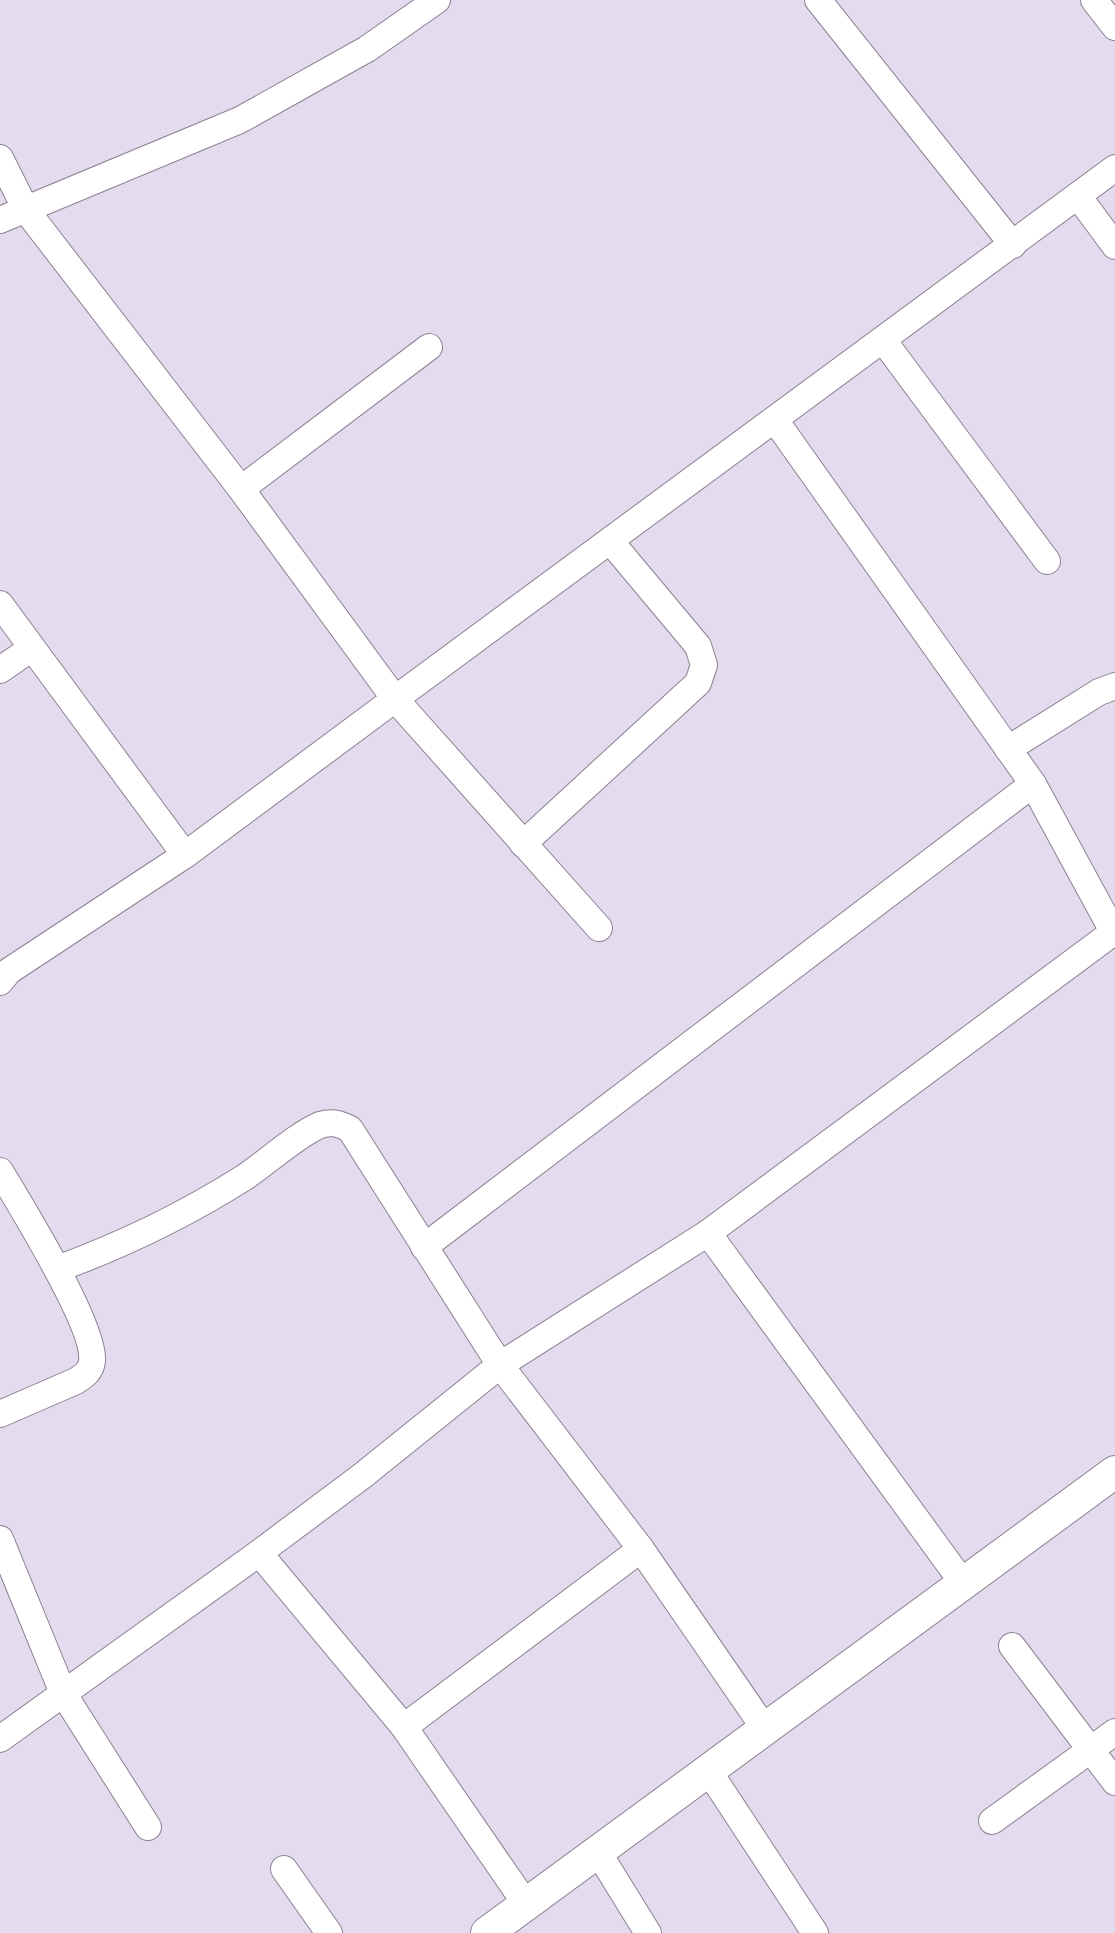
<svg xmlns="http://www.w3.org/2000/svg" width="1115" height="1933" font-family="Manrope,sans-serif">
  <rect width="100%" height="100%" fill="#e5dbee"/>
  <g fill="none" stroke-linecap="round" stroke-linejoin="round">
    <defs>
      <g id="minor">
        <path d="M 818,0 L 1013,245"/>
        <path d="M 1094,0 L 1115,27"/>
        <path d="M 0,158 L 26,210 L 241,489 L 395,699 L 185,855 L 0,604"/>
        <path d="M 1078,196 L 1115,246"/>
        <path d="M 0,220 L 240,120 L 367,49 L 437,0"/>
        <path d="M 883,340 L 1047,561"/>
        <path d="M 775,420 L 1033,784 L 1115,935"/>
        <path d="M 241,489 L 429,347"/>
        <path d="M 0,670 L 32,648"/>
        <path d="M 1008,749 L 1099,692 L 1115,686"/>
        <path d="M 523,844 L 698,683 L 704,665 L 698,646 L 611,542"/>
        <path d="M 599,928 L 395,699 L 1115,168"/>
        <path d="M 0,982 L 9,971 L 185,855"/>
        <path d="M 0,1171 C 20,1204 96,1328 92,1361 C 91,1371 84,1376 76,1381 L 0,1414"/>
        <path d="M 708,1233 L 963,1583"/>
        <path d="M 424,1247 L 1033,784"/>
        <path d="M 57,1269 C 123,1245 185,1215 245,1177 C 266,1163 298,1134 320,1125 C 333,1121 339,1124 350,1129 L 500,1365 L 641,1549 L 765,1729"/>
        <path d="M 0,1539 L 63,1693 L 148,1827"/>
        <path d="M 259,1553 L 404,1727 L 526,1904"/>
        <path d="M 1012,1646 L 1115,1782"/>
        <path d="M 404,1727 L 641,1549"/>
        <path d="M 0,1739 L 259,1553 L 362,1476 L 500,1365 L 708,1233 L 1115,931"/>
        <path d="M 708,1770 L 815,1933"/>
        <path d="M 992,1821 L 1115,1732"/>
        <path d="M 598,1852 L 648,1933"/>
        <path d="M 284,1869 L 329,1933"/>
      </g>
      <path id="tertiary" d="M 487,1933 L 1115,1472"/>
    </defs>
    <use href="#minor" stroke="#8a8192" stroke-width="28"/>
    <use href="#tertiary" stroke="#8a8192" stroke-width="34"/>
    <use href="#minor" stroke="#fff" stroke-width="26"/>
    <use href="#tertiary" stroke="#fff" stroke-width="32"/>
  </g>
</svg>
